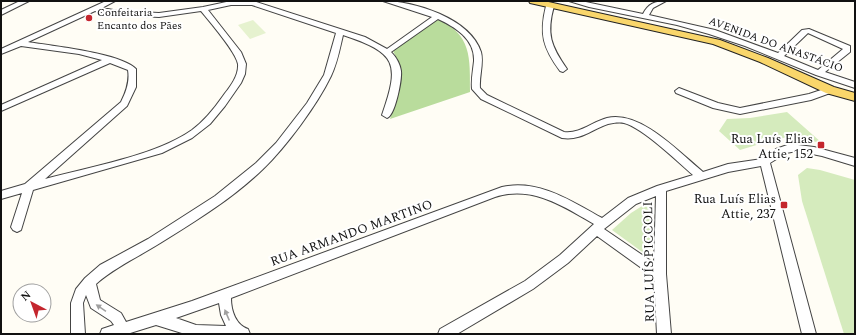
<svg xmlns="http://www.w3.org/2000/svg" width="856" height="335" font-family="Spectral,serif">
  <rect width="100%" height="100%" fill="#fffdf5"/>
  <g fill="#d5ebbd">
    <path d="M 787,112 L 822,143 L 790,137 L 776,139 L 740,150 L 719,131 L 727,119 L 750,118 Z"/>
    <path d="M 807,168 L 820,170 L 855,180 L 855,334 L 844,334 L 802,201 L 798,175 Z"/>
    <path d="M 650,201 L 652,205 L 650,255 L 645,254 L 612,230 L 631,213 Z"/>
  </g>
  <path fill="#b9dc9c" d="M 437,19 C 472,34 470,58 470,92 L 390,119 C 398,96 406,73 393,51 Z"/>
  <path fill="#e6f2cf" d="M 253,20 L 266,33 L 250,39 L 238,25 Z"/>
  <g fill="none" stroke-linecap="round" stroke-linejoin="round">
    <defs>
      <g id="minor">
        <path d="M 20,1 L 29,1 L 1,15 L 1,10 Z"/>
        <path d="M 106,1 L 115,1 L 102,8 L 119,11 L 159,13 L 203,7 L 231,1 L 253,1 L 365,37 L 387,49 L 432,17 L 383,1 C 414,1 470,18 481,52 C 484,63 479,76 480,88 L 487,95 L 564,132 C 580,134 592,122 607,118 C 640,110 679,152 703,172 L 728,164 L 762,159 L 776,149 L 790,144 L 814,147 L 855,158 L 855,166 L 822,156 L 797,151 L 786,153 L 770,163 L 816,334 L 802,334 L 761,166 L 728,172 L 666,191 L 666,274 L 671,334 L 657,334 L 654,277 L 597,236 L 568,263 L 533,289 L 457,334 L 438,334 L 440,329 L 525,281 L 560,255 L 594,224 C 563,206 532,185 495,197 L 231,298 C 231,311 236,325 248,329 L 250,334 L 185,334 L 156,325 L 127,334 L 100,334 L 102,329 L 114,325 L 111,321 L 91,308 L 86,295 L 83,303 L 85,334 L 71,334 L 71,303 L 76,289 L 85,278 L 100,265 L 148,239 L 215,196 L 256,163 L 276,143 L 307,103 L 324,75 L 336,33 L 252,5 L 231,5 L 208,10 L 241,52 L 246,64 L 245,74 L 241,83 L 225,106 L 210,124 L 192,138 L 162,153 L 33,190 L 21,230 L 17,232 L 13,230 L 11,227 L 22,193 L 1,199 L 1,191 L 25,184 L 121,102 C 126,92 130,82 128,70 L 110,63 L 1,111 L 1,105 L 102,60 L 79,54 L 21,46 L 1,54 L 1,49 ZM 95,11 L 119,15 L 159,17 L 201,11 C 210,22 236,52 238,64 C 239,76 230,87 223,96 C 214,109 204,121 192,130 C 155,156 89,167 45,179 L 127,106 L 136,87 L 136,69 C 121,53 51,46 28,42 ZM 438,19 C 455,27 475,39 474,61 C 473,71 471,79 472,89 L 481,99 L 562,138 C 581,141 592,129 608,124 C 613,123 619,122 624,123 C 643,128 677,161 693,175 L 657,186 L 628,198 L 602,218 C 571,201 539,179 502,187 L 192,301 L 126,322 L 121,313 L 100,300 L 96,284 C 114,268 136,258 157,245 C 194,222 232,199 263,169 C 286,147 317,105 331,76 C 337,64 340,48 343,35 C 397,53 400,63 382,115 L 387,118 C 395,116 402,80 401,71 C 400,64 396,57 391,52 ZM 656,196 L 654,263 L 604,229 L 636,204 ZM 219,303 L 221,315 L 226,326 L 196,325 L 176,318 Z"/>
        <path d="M 569,1 L 581,1 L 643,14 C 648,4 655,1 666,1 L 653,8 L 649,15 L 715,30 L 778,53 L 802,30 L 809,29 L 850,46 L 850,52 L 825,72 L 855,82 L 855,88 L 816,75 L 745,46 L 709,34 L 677,25 L 589,7 ZM 808,33 L 843,49 L 818,70 L 784,56 Z"/>
        <path d="M 550,4 L 554,6 C 546,34 551,46 567,69 L 563,72 L 560,71 C 543,48 539,34 546,6 Z"/>
        <path d="M 830,87 L 833,88 L 834,90 L 833,92 L 811,100 L 740,114 L 713,108 L 676,93 L 675,91 L 679,88 L 718,103 L 740,108 L 809,94 Z"/>
      </g>
      <path id="major" d="M 529,1 L 544,1 L 720,40 L 768,58 L 834,87 L 855,93 L 855,101 L 826,93 L 760,62 L 713,44 L 530,3 Z"/>
    </defs>
    <use href="#minor" stroke="#444" stroke-width="2"/>
    <use href="#major" stroke="#222" stroke-width="2"/>
    <use href="#minor" fill="#fff" fill-rule="evenodd"/>
    <use href="#major" fill="#f9d66b" fill-rule="evenodd"/>
  </g>
  <defs><path id="oneway-solid" d="M-6-.8H1V-3.2L6.5 0L1 3.2V.8H-6Z"/></defs>
  <g fill="#a0a0a0">
    <use href="#oneway-solid" transform="translate(101 308) rotate(-146)"/>
    <use href="#oneway-solid" transform="translate(227 315) rotate(-113)"/>
  </g>
  <g fill="#c4262e" stroke="#fff" stroke-width="1.5">
    <circle cx="89" cy="18" r="4"/>
    <rect x="817" y="141" width="8" height="8" rx="2"/>
    <rect x="780" y="201" width="8" height="8" rx="2"/>
  </g>
  <g text-anchor="middle" stroke-width="4" stroke-linejoin="round" paint-order="stroke">
    <g font-size="11" fill="#111" stroke="#fff" text-anchor="start">
      <text x="97" y="16">Confeitaria<tspan x="97" dy="13">Encanto dos Pães</tspan></text>
    </g>
    <g font-size="11" fill="#111" stroke="#fff">
      <text transform="translate(776 44) rotate(20)" y="4">AVENIDA DO ANASTÁCIO</text>
    </g>
    <g font-size="13" fill="#111" stroke="#fff" text-anchor="end">
      <text x="813" y="143">Rua Luís Elias<tspan x="813" dy="15">Attie, 152</tspan></text>
      <text x="776" y="203">Rua Luís Elias<tspan x="776" dy="15">Attie, 237</tspan></text>
    </g>
    <g font-size="13" fill="#111" stroke="#fff">
      <text transform="translate(351 232) rotate(-20)" y="5">RUA ARMANDO MARTINO</text>
      <text transform="translate(648 262) rotate(-91)" y="5">RUA LUÍS PICCOLI</text>
    </g>
  </g>
  <rect width="856" height="335" fill="none" stroke="#111111" stroke-width="4"/>
  <g transform="translate(32 303) rotate(319)"><circle r="19" fill="#ffffff" stroke="#a0a0a0"/>
  <path d="M0-3L7 15L0 10L-7 15Z" fill="#c4262e"/>
  <text y="-6" font-size="11" font-weight="bold" text-anchor="middle" fill="#111111">N</text>
  </g>
</svg>
